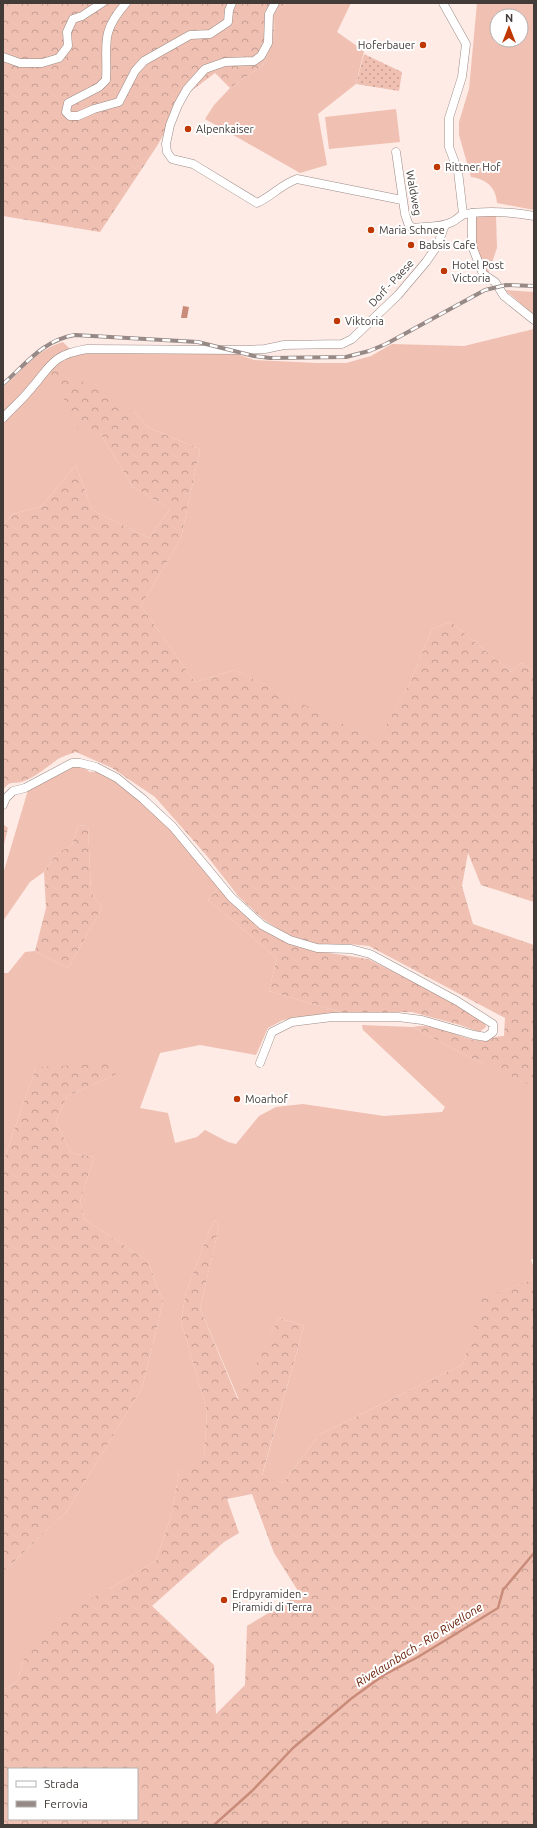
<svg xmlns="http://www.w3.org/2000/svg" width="537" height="1828" font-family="Ubuntu,sans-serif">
  <defs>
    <pattern id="forest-crowns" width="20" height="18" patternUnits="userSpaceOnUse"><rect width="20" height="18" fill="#f0c0b2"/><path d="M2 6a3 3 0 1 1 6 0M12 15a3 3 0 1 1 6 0" fill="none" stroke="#c49d92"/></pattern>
    <pattern id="garden-dots" width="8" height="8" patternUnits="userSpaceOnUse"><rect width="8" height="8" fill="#f0c0b2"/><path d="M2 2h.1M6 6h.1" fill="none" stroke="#c49d92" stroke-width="1.8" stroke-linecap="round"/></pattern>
  </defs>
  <rect width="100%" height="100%" fill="#feebe6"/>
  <g fill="#f0c0b2" fill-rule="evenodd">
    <path d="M 288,3 L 351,3 L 337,32 L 364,51 L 356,84 L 318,114 L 327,165 L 300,173 L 205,119 L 214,105 L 230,88 L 263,65 L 274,38 L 275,12 Z"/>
    <path d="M 477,3 L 534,3 L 534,210 L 497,203 C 496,187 486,179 471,177 L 459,135 L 459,122 L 469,89 ZM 497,16 L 521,16 L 521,40 L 497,40 Z"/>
    <path d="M 396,109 L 400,142 L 329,149 L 325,117 Z"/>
    <path d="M 496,215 L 497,248 L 488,274 C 473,262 474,233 473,216 Z"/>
    <path d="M 505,290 L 534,292 L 534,315 Z"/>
    <path d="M 534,329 L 534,671 L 521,663 L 511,672 L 451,622 L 432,629 L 409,685 L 377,742 L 235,670 L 195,682 L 141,606 L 181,538 L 200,449 L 149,428 L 131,409 L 100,433 L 133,487 L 170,509 L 149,538 L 92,510 L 76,465 L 42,506 L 13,514 L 3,525 L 3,387 C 22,371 38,349 63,342 L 69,348 L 237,354 L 254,360 L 317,363 L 346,363 L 371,356 L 392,344 L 464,346 Z"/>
    <path d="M 74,766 L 83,767 L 90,772 C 119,765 200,863 220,886 L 208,900 L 277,958 L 269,991 L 340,1012 L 283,1020 L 268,1028 L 256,1055 L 200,1045 L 160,1053 L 140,1108 L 168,1113 L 175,1143 L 197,1137 L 205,1130 L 228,1142 L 236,1144 L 259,1116 L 276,1107 L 303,1104 L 384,1116 L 442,1112 L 445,1107 L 363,1030 L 362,1025 L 412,1027 L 471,1058 L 531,1085 L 534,1084 L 534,1258 L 531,1260 L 534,1267 L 534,1279 L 483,1298 L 463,1364 L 319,1435 L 283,1483 L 262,1476 L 304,1326 L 279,1318 L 239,1400 L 200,1308 L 219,1227 L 215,1220 L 209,1231 L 186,1292 L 181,1321 L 207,1411 L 204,1458 L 179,1472 L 172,1513 L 156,1561 L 109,1589 L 23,1661 L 17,1682 L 3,1690 L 3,1572 L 67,1511 L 142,1388 L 163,1302 L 148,1261 L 85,1220 L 80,1201 L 94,1157 L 71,1153 L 56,1121 L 67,1096 L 117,1074 L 36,1067 L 3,1162 L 3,973 L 8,973 L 25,952 L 35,951 L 68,968 L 102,908 L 91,892 L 88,826 L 78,825 L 72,845 L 57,853 L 44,872 L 30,882 L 3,921 L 3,874 L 28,790 Z"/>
  </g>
  <g fill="url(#forest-crowns)" fill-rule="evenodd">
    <path d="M 3,3 L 288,3 L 275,12 L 274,38 L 263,65 L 230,88 L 215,73 L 186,95 L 157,146 L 100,232 L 3,216 Z"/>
    <path d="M 56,366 L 131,409 L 149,428 L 200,449 L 181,538 L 141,606 L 195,682 L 235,670 L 377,741 L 409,685 L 432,629 L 451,622 L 511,672 L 521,663 L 534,671 L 534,902 L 481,885 L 468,853 L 462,886 L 473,924 L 534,945 L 534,1084 L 532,1086 L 471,1058 L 412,1027 C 437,1022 452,1035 474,1040 C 487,1042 492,1036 504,1036 L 505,1018 L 369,946 L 349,944 L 319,945 L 291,937 L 263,919 L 239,897 L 207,856 L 155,797 L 112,768 L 76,752 C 70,754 63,756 58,759 C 47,767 37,776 24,781 C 14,785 9,779 3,791 L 3,525 L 13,514 L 42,506 L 76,465 L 92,510 L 149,538 L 170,509 L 133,487 L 100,433 L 78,428 L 50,371 Z"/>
    <path d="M 3,824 L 8,828 L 3,848 Z"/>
    <path d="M 78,825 L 88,826 L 91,892 L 102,908 L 68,968 L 35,951 L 46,908 L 44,872 L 57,853 L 72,845 Z"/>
    <path d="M 220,886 L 260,927 L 317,951 L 368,959 L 454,1002 L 485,1023 L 486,1027 L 479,1032 L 460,1025 L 412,1012 L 340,1012 L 269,991 L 277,958 L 208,900 Z"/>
    <path d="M 123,1063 L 117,1074 L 67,1096 L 56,1121 L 71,1153 L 94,1157 L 80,1201 L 85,1220 L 148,1261 L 163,1302 L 142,1388 L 67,1511 L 3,1572 L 3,1162 L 36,1067 Z"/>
    <path d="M 215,1220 L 219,1227 L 200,1308 L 238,1400 L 279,1318 L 304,1326 L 262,1475 L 283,1483 L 319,1435 L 463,1364 L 482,1298 L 534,1279 L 534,1825 L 3,1825 L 3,1690 L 17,1682 L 23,1661 L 32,1643 L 56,1618 L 109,1589 L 156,1561 L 172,1513 L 179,1472 L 204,1457 L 207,1411 L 181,1321 L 186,1292 L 209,1231 ZM 252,1494 L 274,1553 L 300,1594 L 247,1626 L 245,1685 L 216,1714 L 214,1665 L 152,1606 L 224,1542 L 239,1533 L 227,1499 ZM 9,1769 L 137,1769 L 137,1819 L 9,1819 Z"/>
  </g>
  <path fill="url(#garden-dots)" d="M 364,54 L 402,72 L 399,91 L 356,84 Z"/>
  <path fill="#ca8c7a" d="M 183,306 L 189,307 L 187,318 L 181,318 Z"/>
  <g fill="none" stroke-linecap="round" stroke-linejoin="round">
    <path stroke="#ca8c7a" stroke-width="2.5" d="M 214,1825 L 252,1791 L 293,1748 L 352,1698 L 384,1675 L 418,1657 L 498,1608 L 503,1590 L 534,1553"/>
    <defs>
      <g id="street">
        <path d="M 126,3 C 99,34 108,44 106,80 L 99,87 L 68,103 L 66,112 L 70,116 L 78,116 L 94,109 L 119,102 L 135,71 L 144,61 L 190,35 L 210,34 L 228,22 L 229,10 L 232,3"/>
        <path d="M 275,3 L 269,14 L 268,43 L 261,56 L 254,61 L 225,62 L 205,69 L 187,89 L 178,105 L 170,125 L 166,144 L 167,152 L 172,159 L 193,164 L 257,203 C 272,196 282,184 297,179 L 402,200"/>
        <path d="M 443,3 L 466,44 L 462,77 L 449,118 L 449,147 L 458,171 L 463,214"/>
        <path d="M 3,57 L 20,63 L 42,63 L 59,58 L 68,46 L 67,32 L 73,19 L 82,16 L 102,3"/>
        <path d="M 396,152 L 405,214 L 408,223 L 412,228 C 425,226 441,228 452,222 C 457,220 460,215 465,214 C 488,210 511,212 534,216"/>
        <path d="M 472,213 L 472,246 L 483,274 L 495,282 L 504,296 L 534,320"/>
        <path d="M 3,418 C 11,409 21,401 29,391 C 51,367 50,355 87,349 L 242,350 L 265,349 L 284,345 L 342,344 L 352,339 L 398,295 L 426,262 L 437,246 L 445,225"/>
        <path d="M 3,805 L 6,798 L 13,791 L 25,788 L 72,763 L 80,763 L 96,767 L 117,778 L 143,799 L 173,827 L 231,897 L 262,925 L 290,940 L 317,948 L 351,949 L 370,954 L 457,1001 L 493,1024 L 493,1032 L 486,1037 L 474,1035 L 422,1020 L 398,1017 L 332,1017 L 292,1022 L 272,1032 L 260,1063"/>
      </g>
    </defs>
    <use href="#street" stroke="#9b8b86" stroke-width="9"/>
    <use href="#street" stroke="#fff" stroke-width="8"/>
    <defs>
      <path id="rail" d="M 3,384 C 26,364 43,340 75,335 L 198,342 L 254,356 L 270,358 L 346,357 L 369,351 L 386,344 L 485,290 L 506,285 L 534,286"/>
    </defs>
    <use href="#rail" stroke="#978a86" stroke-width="4"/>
    <use href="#rail" stroke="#fff" stroke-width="2.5" stroke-dasharray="8" stroke-linecap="butt"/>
  </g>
  <g fill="#bf3801" stroke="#fff" stroke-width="1.5">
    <circle cx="423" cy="45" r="4"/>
    <circle cx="188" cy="129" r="4"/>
    <circle cx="437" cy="167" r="4"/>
    <circle cx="371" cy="230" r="4"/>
    <circle cx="411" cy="245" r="4"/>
    <circle cx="444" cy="271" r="4"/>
    <circle cx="337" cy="321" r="4"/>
    <circle cx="237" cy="1099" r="4"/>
    <circle cx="224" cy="1600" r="4"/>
  </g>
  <g text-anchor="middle" stroke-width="4" stroke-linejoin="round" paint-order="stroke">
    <g font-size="11" fill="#423b38" stroke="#fff" text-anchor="start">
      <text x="415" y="49" text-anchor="end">Hoferbauer</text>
      <text x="196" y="133">Alpenkaiser</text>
      <text x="445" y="171">Rittner Hof</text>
      <text x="379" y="234">Maria Schnee</text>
      <text x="419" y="249">Babsis Cafe</text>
      <text x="452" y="269">Hotel Post<tspan x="452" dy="13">Victoria</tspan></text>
      <text x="345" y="325">Viktoria</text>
      <text x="245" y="1103">Moarhof</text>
      <text x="232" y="1598">Erdpyramiden -<tspan x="232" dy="13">Piramidi di Terra</tspan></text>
    </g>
    <g font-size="11" fill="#423b38" stroke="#fff">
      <text transform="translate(414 193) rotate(80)" y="4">Waldweg</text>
      <text transform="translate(391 283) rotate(-47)" y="4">Dorf - Paese</text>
    </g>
    <g font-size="12" font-style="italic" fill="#6a2008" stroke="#fff">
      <text transform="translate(419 1645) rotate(-32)" y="4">Rivelaunbach - Rio Rivellone</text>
    </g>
  </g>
  <rect width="537" height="1828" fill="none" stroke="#423b38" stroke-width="8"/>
  <rect x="8" y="1768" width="130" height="52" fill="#ffffff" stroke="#b3b1af"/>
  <rect x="16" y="1781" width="20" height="6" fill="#ffffff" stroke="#b3b1af"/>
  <text x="44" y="1788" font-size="12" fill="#423b38">Strada</text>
  <rect x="16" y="1801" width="20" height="6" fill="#978a86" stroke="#b3b1af"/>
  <text x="44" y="1808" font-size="12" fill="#423b38">Ferrovia</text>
  <g transform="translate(509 28)"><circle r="19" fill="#ffffff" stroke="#b3b1af"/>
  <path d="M0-3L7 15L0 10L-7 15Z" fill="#bf3801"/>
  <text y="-6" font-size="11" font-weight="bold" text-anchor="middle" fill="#423b38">N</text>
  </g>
</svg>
